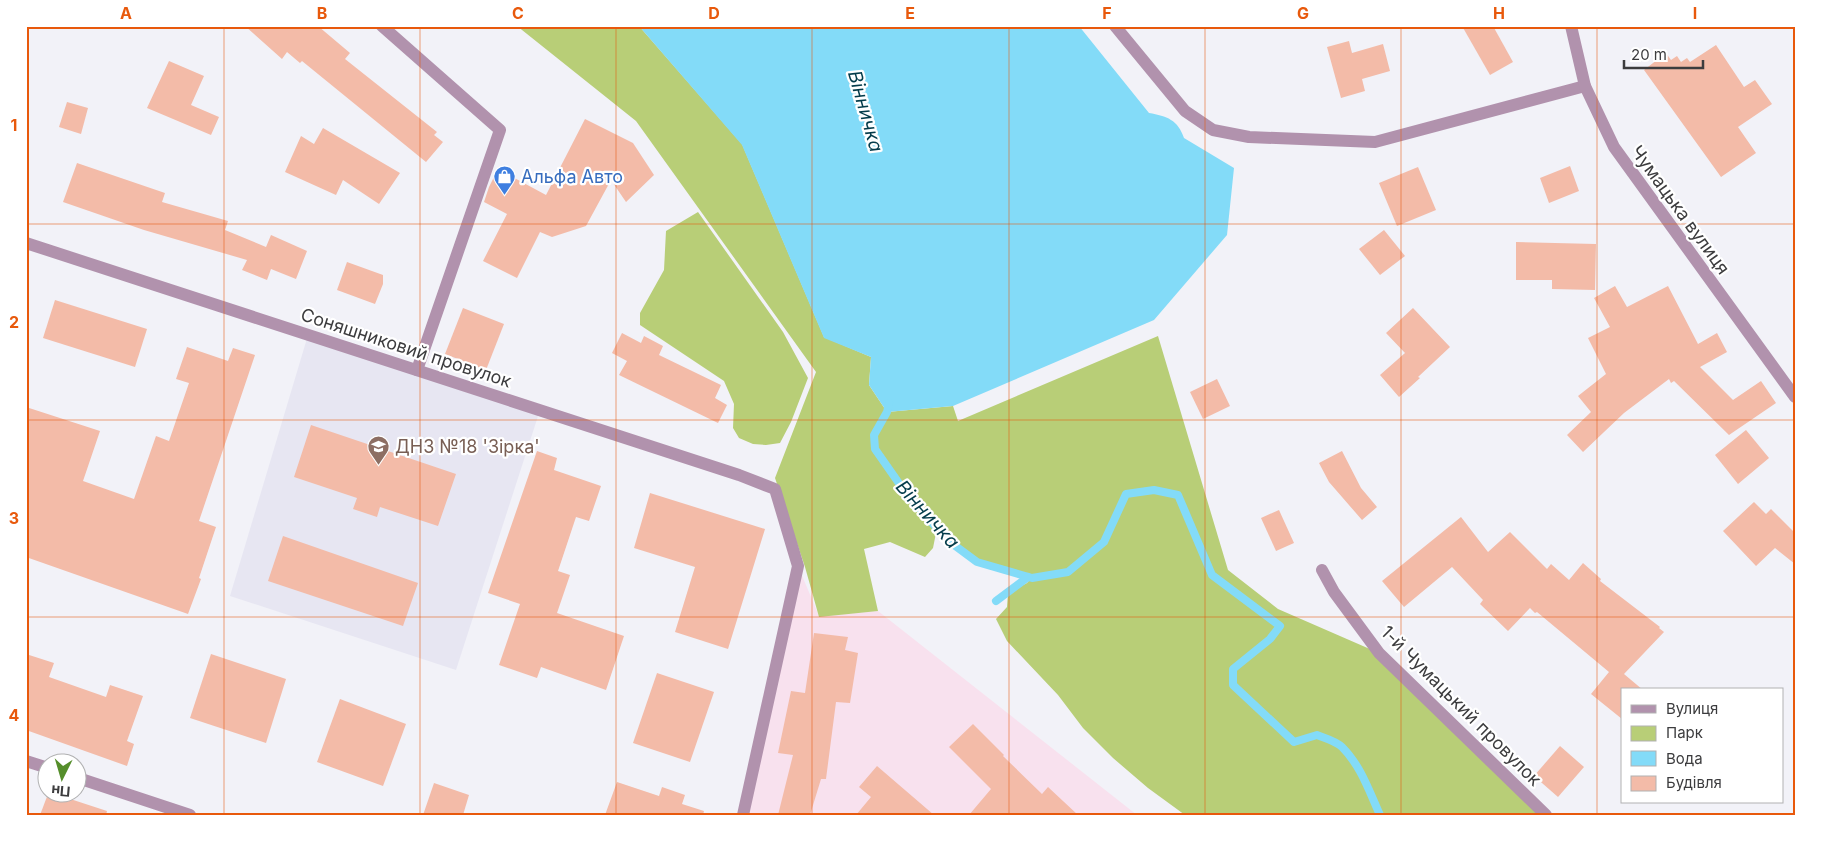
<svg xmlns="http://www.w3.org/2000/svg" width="1821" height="841" font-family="Inter,sans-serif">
  <rect width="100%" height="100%" fill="#f2f2f8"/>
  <path fill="#e7e6f2" d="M 308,335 L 540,410 L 456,670 L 230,596 Z"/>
  <path fill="#f8e1ee" d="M 798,566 L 819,616 L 878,611 L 1137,815 L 743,815 Z"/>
  <g fill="#b8ce77">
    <path d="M 517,26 L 639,26 L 742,144 L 824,337 L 871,357 L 869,385 L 887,412 L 953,406 L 958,421 L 1158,336 L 1228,570 L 1278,609 L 1379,653 L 1546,815 L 1381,815 L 1368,784 L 1369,793 L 1380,815 L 1185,815 L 1148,788 L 1113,758 L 1083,728 L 1058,695 L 1007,641 L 996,619 L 1007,607 L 1008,593 L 1027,583 L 1031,578 L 977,562 L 944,536 L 937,528 L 933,548 L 925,557 L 890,542 L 864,549 L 878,611 L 819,617 L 805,567 L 775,478 L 816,372 L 636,121 Z"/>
    <path d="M 698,212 L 783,332 L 808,378 L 791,422 L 780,443 L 766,445 L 753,444 L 739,438 L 733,428 L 734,404 L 724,381 L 640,325 L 640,313 L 664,270 L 666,231 Z"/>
  </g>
  <path fill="#83dbf8" d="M 639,26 L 1079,26 L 1149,113 C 1167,116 1178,120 1184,138 L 1234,168 L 1227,235 L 1154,320 L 953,406 L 887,412 L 869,385 L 871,357 L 824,338 L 742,145 Z"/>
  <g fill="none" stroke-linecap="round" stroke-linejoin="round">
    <g stroke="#83dbf8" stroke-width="8">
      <path d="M 889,403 L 887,412 L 874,435 L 875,449 L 903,489 L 946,539 L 977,562 L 1032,578 L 1068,572 L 1104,542 L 1126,494 L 1154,490 L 1178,495 L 1212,575 L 1280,626 L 1270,639 L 1233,669 L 1233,685 L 1294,742 L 1317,735 C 1325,738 1336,741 1342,747 C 1361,766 1369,791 1380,815"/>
      <path d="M 996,601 L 1028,577"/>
    </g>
  </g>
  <g fill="#f3bba8">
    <path d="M 245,26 L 318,26 L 350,53 L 345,59 L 437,132 L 434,135 L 443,142 L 426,162 L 302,61 L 300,63 L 287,52 L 282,59 Z"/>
    <path d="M 1462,26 L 1493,26 L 1513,62 L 1490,75 Z"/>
    <path d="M 1349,41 L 1352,53 L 1383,44 L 1390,71 L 1362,79 L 1365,91 L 1341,98 L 1327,47 Z"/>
    <path d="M 1716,45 L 1744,87 L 1755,80 L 1772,104 L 1738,127 L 1756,153 L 1721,177 L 1644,70 L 1666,53 L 1671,60 L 1677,56 L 1681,62 L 1687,58 L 1690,62 Z"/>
    <path d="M 169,61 L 204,76 L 191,105 L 219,117 L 211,135 L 147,108 Z"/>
    <path d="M 67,102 L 88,108 L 81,134 L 59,127 Z"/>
    <path d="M 585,119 L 633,143 L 654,175 L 626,202 L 611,180 L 586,226 L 552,237 L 540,232 L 517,278 L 483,261 L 507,214 L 484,202 L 489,187 L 498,169 L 546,195 Z"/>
    <path d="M 323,128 L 400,173 L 379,204 L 343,180 L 336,195 L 285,172 L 301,136 L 314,144 Z"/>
    <path d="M 77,163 L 165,193 L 162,202 L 228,221 L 225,230 L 266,247 L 271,235 L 307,251 L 296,279 L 271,269 L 267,280 L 242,270 L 247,260 L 144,230 L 63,202 Z"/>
    <path d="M 1570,166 L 1579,191 L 1549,203 L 1540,178 Z"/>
    <path d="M 1418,167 L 1436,210 L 1397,226 L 1379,183 Z"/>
    <path d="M 1384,230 L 1405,256 L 1380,275 L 1359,249 Z"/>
    <path d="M 1516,242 L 1596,244 L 1595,290 L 1552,289 L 1552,280 L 1516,280 Z"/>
    <path d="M 347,262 L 383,275 L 383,284 L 375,304 L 337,290 Z"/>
    <path d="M 1615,286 L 1627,307 L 1668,286 L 1698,344 L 1717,333 L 1727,352 L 1700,367 L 1733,400 L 1761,381 L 1776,403 L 1729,435 L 1674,381 L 1671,383 L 1669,379 L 1624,413 L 1583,452 L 1567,435 L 1591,412 L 1578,396 L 1606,374 L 1588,338 L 1610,327 L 1594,298 Z"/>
    <path d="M 55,300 L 147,329 L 135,367 L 43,338 Z"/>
    <path d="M 463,308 L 504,324 L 486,370 L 445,354 Z"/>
    <path d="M 1413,308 L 1450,347 L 1418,377 L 1420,378 L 1399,397 L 1380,375 L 1405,353 L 1386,333 Z"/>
    <path d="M 622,333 L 641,343 L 644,336 L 663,346 L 659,355 L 721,385 L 715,398 L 727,405 L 718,423 L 619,375 L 627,361 L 612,353 Z"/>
    <path d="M 187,347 L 228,361 L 233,348 L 255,355 L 199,521 L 216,527 L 199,578 L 201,579 L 188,614 L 26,557 L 26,407 L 100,431 L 83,481 L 134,499 L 156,436 L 169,441 L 189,383 L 176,379 Z"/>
    <path d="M 1217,379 L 1230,406 L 1203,419 L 1190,392 Z"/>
    <path d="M 311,425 L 456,474 L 438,526 L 380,507 L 377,517 L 353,509 L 357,498 L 294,477 Z"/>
    <path d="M 1746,430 L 1769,458 L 1738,484 L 1715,455 Z"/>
    <path d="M 537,451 L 557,458 L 554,470 L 601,486 L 589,521 L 576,517 L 558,571 L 570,575 L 557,613 L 624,636 L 606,690 L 541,667 L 537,678 L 499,665 L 520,604 L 488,593 Z"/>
    <path d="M 1342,451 L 1361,488 L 1377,507 L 1362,520 L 1329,482 L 1319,463 Z"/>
    <path d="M 650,493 L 765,529 L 728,649 L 675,632 L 695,567 L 634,548 Z"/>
    <path d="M 1754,502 L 1766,514 L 1771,509 L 1795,533 L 1795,564 L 1775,548 L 1756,566 L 1723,531 Z"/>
    <path d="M 1279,510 L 1294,543 L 1276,551 L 1261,518 Z"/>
    <path d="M 1461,517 L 1488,552 L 1510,532 L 1547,569 L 1551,564 L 1569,580 L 1583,563 L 1601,579 L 1600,581 L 1660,627 L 1659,628 L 1664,632 L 1624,674 L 1643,690 L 1622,690 L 1622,719 L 1591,694 L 1609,672 L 1537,612 L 1535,613 L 1530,608 L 1508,631 L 1480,604 L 1483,600 L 1452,567 L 1404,607 L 1382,581 Z"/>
    <path d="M 283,536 L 418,583 L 403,626 L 268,581 Z"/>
    <path d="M 814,633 L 848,637 L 845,650 L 858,653 L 850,703 L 836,702 L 826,779 L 821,779 L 810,815 L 778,815 L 793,755 L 778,753 L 791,691 L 805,693 Z"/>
    <path d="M 26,654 L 54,663 L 49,677 L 106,697 L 110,685 L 143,696 L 127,741 L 134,744 L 127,766 L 26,730 Z"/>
    <path d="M 211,654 L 286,679 L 266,743 L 190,718 Z"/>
    <path d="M 657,673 L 714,692 L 690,762 L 633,743 Z"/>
    <path d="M 340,699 L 406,724 L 383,786 L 317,762 Z"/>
    <path d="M 973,724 L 1004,755 L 1003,756 L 1042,794 L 1048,787 L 1078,815 L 969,815 L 991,789 L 949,747 Z"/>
    <path d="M 1560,746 L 1584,767 L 1558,797 L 1534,776 Z"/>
    <path d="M 877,766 L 934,815 L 856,815 L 871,797 L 859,787 Z"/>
    <path d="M 617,782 L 659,796 L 662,787 L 685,795 L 682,804 L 704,811 L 703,815 L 605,815 Z"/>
    <path d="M 434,783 L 469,795 L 463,815 L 423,815 Z"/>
    <path d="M 48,794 L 55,794 L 107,811 L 106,815 L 40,815 Z"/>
  </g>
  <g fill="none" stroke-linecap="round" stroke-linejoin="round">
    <g stroke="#b192ad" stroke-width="12">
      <path d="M 382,26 L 500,130 L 417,370"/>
      <path d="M 1115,26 L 1185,111 L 1213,130 L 1249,137 L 1375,142 L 1585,86"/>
      <path d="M 1571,26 L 1585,86 L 1614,147 L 1795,397"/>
      <path d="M 26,243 L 739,475 L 775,489 L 798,566 L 743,815"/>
      <path d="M 1322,570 L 1334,592 L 1379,653 L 1546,815"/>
      <path d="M 26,761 L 48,768"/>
      <path d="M 78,778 L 190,815"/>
    </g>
  </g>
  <path fill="none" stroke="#e8590c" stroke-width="1" stroke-opacity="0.55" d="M 224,26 L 224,815M 420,26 L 420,815M 616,26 L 616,815M 812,26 L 812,815M 1009,26 L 1009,815M 1205,26 L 1205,815M 1401,26 L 1401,815M 1597,26 L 1597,815M 26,224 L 1795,224M 26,420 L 1795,420M 26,617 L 1795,617"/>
  <defs>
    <symbol id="shop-pin" viewBox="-11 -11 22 30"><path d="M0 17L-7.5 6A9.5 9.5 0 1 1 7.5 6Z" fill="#3f7fe0" stroke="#fff"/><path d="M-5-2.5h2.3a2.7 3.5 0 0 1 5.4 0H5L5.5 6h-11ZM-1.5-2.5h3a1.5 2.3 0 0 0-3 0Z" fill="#fff"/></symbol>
    <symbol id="school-pin" viewBox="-11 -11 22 30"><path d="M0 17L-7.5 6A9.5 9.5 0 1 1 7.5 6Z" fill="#8d6e63" stroke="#fff"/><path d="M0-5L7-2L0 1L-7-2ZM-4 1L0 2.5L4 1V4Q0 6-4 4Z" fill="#fff"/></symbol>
  </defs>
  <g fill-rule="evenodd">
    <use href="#shop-pin" x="492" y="164" width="25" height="34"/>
    <use href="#school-pin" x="366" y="434" width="25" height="34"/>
  </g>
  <g text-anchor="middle" stroke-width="4.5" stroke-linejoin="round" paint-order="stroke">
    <g font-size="18" fill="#366cbe" stroke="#fff" text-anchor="start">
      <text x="521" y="183">Альфа Авто</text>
    </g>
    <g font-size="18" fill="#3c3c3e" stroke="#fff">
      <text transform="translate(1680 210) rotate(54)" y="6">Чумацька вулиця</text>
      <text transform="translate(406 348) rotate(18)" y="6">Соняшниковий провулок</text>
      <text transform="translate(1461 706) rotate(45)" y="6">1-й Чумацький провулок</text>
    </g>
    <g font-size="18" fill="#785e54" stroke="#fff" text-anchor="start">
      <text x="395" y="453">ДНЗ №18 'Зірка'</text>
    </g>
    <g font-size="19" font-style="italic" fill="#043c4b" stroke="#fff">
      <text transform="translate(866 111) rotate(74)" y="7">Вінничка</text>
      <text transform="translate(928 514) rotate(48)" y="7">Вінничка</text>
    </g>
  </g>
  <rect width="1821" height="841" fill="none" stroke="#ffffff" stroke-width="55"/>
  <rect x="1621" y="688" width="162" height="115" fill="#ffffff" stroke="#b1b1b2"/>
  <rect x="1631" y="705" width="25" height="8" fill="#b192ad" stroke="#b1b1b2"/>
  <text x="1666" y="714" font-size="15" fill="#3c3c3e">Вулиця</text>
  <rect x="1631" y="726" width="25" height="15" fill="#b8ce77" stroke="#b1b1b2"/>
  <text x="1666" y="738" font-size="15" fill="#3c3c3e">Парк</text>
  <rect x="1631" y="751" width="25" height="15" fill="#83dbf8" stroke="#b1b1b2"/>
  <text x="1666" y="764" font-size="15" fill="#3c3c3e">Вода</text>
  <rect x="1631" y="776" width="25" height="15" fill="#f3bba8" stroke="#b1b1b2"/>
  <text x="1666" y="788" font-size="15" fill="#3c3c3e">Будівля</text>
  <g transform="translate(62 778) rotate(185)"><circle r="24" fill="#ffffff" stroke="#b1b1b2"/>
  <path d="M0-4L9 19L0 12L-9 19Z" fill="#558e2b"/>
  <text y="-8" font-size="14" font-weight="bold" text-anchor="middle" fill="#3c3c3e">Пн</text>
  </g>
  <path d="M1624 60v8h79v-8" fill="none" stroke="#3c3c3e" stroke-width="2.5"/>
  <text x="1631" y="60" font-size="15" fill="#3c3c3e" stroke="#ffffff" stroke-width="4" paint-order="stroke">20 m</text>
  <rect x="28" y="28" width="1766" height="786" fill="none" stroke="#e8590c" stroke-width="2"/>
  <g font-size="16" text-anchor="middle" font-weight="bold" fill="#e8590c">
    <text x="126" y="19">A</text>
    <text x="322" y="19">B</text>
    <text x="518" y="19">C</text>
    <text x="714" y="19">D</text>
    <text x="910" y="19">E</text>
    <text x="1107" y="19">F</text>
    <text x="1303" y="19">G</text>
    <text x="1499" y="19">H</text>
    <text x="1695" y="19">I</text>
    <text x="14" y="131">1</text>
    <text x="14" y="328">2</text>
    <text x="14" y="524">3</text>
    <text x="14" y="721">4</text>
  </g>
</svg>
